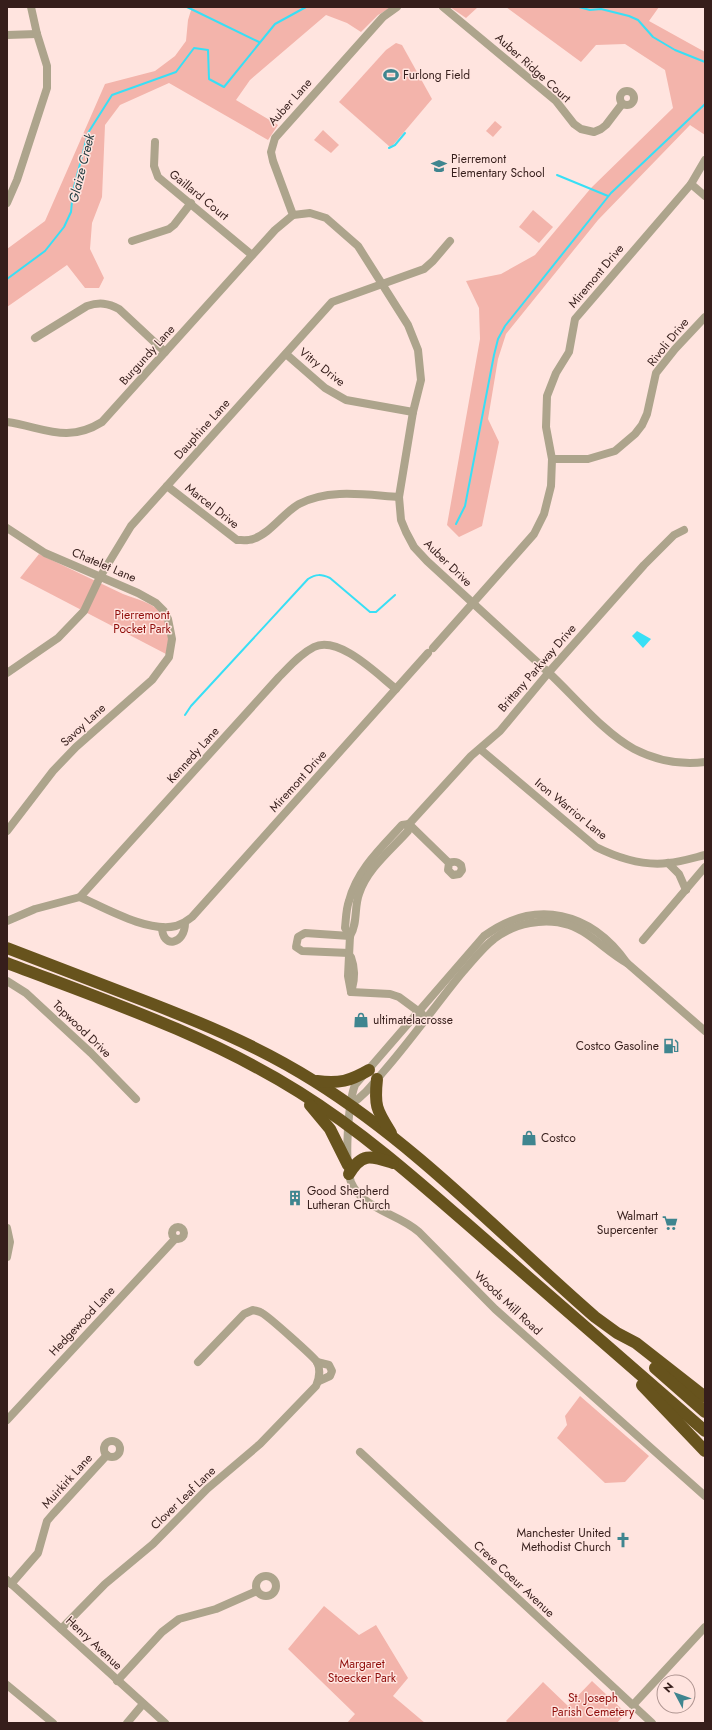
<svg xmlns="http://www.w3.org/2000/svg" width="712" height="1730" font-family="Jost,sans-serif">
  <rect width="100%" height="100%" fill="#ffe4df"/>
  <g fill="#f3b4ab">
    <path d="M 192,7 L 392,7 L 378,15 L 361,32 L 347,23 L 326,15 L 250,80 L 236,100 L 278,125 L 268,140 L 169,83 L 120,105 L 105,125 L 102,197 L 92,223 L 90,249 L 104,278 L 99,288 L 85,288 L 67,265 L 7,307 L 7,249 L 45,221 L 105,84 L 155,71 L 175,56 L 186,41 L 188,20 Z"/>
    <path d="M 450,7 L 478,7 L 466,18 Z"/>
    <path d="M 506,7 L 659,7 L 649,21 L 705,52 L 705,135 L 690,125 L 598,220 L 506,334 L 498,359 L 488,419 L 499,442 L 482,526 L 459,537 L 447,525 L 480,339 L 479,308 L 466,281 L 501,274 L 535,255 L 591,188 L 673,108 L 665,70 L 625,44 L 596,45 L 581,62 Z"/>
    <path d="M 396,43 L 402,45 L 432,99 L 394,144 L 390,147 L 339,102 L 386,50 Z"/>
    <path d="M 495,121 L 502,127 L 493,137 L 486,131 Z"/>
    <path d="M 323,130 L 339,145 L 331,153 L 314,140 Z"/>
    <path d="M 533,210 L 553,227 L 539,243 L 519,227 Z"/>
    <path d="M 39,554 C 67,567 95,581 123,594 C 135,599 152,602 161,613 C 171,626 169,640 166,654 L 20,578 Z"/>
    <path d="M 580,1396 L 649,1456 L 625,1482 L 605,1483 L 557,1438 L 567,1425 L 565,1416 Z"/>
    <path d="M 324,1606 L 359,1635 L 376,1625 L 408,1678 L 393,1696 L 425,1723 L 347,1723 L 355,1714 L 288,1649 Z"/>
    <path d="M 592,1681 L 626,1713 L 617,1723 L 508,1723 L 506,1721 L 543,1682 L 568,1706 Z"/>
  </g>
  <path fill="#38dff5" d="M 637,631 L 651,639 L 643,648 L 632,636 Z"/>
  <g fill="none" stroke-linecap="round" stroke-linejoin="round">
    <g stroke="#38dff5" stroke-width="2">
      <path d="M 187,7 L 259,42"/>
      <path d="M 579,7 L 590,10 L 601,9 L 629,16 L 638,20 L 653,37 L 675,50 L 705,62"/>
      <path d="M 389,148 L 395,145 L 405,133"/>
      <path d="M 557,175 L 608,196"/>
      <path d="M 7,279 L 45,251 L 64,227 L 71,212 L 73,191 L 88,133 L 112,95 L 176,72 L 194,48 L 208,50 L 209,79 L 224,87 L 275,24 L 306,7"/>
      <path d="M 456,524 L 465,506 L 494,355 L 498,339 L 505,326 L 611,193 L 705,104"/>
      <path d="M 185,715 L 191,706 L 308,579 C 316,574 321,574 330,578 L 370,612 L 376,612 L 395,595"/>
    </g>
    <g stroke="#ada48c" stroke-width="8">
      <path d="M 443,7 L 556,101 L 574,124 L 581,129 L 594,132 L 601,129 L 606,125 L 622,104"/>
      <path d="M 7,35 L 37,34"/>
      <circle cx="627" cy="98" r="7"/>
      <path d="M 155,142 L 154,166 L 158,177 L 252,255"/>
      <path d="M 691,184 L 705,196"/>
      <path d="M 7,203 L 17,180 L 47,88 L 47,66 L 37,34 L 31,7"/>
      <path d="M 293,215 L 310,213 L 326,218 L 358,246 L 408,325 L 418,350 L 421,380 L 413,412 L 399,497 L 401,520 L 406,532 L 414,547 L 427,561 C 467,598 508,635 548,672 C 574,696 604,733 634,749 C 657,761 680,765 705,762"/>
      <path d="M 132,241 L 169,229 L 174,225 L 191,203"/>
      <path d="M 35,338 L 87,306 C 99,302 108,303 119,309 L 165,352"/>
      <path d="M 286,354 L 325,388 L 346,400 L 413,412"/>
      <path d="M 7,422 C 43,427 67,444 102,422 L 275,230 L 293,215 L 273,161 L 271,152 L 275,138 L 383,17 L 397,7"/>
      <path d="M 552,459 L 588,459 L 615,451 L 635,434 L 642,425 L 647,414 L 656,373 L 675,349 L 705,317"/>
      <path d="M 167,486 L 237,540 C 242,540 248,541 253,539 C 271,533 283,513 299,504 C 329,488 367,495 399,497"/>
      <path d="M 7,528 L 45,553 L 138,593 L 156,603 L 164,611 L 168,619 L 172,639 L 169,657 L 152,680 L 76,747 L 53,771 L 7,831"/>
      <path d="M 433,648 L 519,551 L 534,534 L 544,514 L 551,486 L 552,459 L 546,427 L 547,396 L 556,373 L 569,352 L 575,319 L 691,184 L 705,160"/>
      <path d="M 7,673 L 58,638 L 84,611 L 100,577 L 131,526 L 332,302 L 424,269 L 433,261 L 450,241"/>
      <path d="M 480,749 L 596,847 C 618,858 643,866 668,863 C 680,862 693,858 705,855"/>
      <path d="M 409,824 L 449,863 L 448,870 L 453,875 L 459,874 L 462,870 L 461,865 C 457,861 454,861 449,863"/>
      <path d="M 668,863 L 679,874 L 686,890"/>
      <path d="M 80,897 C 105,908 148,933 176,926 C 182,924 187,921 192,917 L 428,653"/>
      <path d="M 7,921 L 35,909 L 80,897 L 279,677 C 290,666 300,654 314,647 C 339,635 378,675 396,689"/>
      <path d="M 162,927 C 162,949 185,945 185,923"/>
      <path d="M 350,936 L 345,928 C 346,919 346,909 349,901 C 357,870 381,848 402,825 L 409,824"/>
      <path d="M 643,940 L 705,867"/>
      <path d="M 349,953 L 302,951 L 296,947 L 298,937 L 305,933 L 350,936"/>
      <path d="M 351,957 C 355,968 355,978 352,989"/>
      <path d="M 627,963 C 591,912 536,898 484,936 L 355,1085 C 348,1103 344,1164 351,1182 C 354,1189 359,1195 364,1199 C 380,1213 402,1217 419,1232 L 495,1309 L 705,1496"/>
      <path d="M 7,981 L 26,993 L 91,1053 L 136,1099"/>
      <path d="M 351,992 L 348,976 L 350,936 C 358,923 354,907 359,894 C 367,869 391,850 408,831 L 409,824 L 471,756 L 500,731 L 549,672 L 644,565 L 674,535 L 684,530"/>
      <path d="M 351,992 L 390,994 L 399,997 L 422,1014"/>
      <path d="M 350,1105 C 364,1096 373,1084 384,1071 C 411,1040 435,1006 461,974 C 472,962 482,948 494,939 C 514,923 545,917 569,925 C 590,932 607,952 627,963 L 705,1031"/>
      <circle cx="178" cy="1233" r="6"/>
      <path d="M 7,1228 L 10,1242 L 7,1257"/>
      <path d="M 317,1362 L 329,1365 L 332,1371 L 330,1376 L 319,1381"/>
      <path d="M 7,1420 L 175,1239"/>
      <circle cx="112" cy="1449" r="8"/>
      <path d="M 360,1452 L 652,1723"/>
      <circle cx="266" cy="1586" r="10"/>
      <path d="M 7,1580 L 165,1723"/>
      <path d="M 11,1584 L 38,1553 L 47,1521 L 53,1514 L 107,1455"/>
      <path d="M 61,1629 L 105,1584 L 153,1544 L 207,1489 L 260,1444 L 316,1386 C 319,1379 321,1370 317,1362 C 314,1357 268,1316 262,1313 C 259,1311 256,1311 253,1310 L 244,1314 L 198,1362"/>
      <path d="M 117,1681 L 162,1632 L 179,1619 L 216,1609 L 257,1591"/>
      <path d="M 7,1685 L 53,1723"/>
      <path d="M 633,1705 L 705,1627"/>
      <path d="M 127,1723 L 143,1704"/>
    </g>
    <g stroke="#67531d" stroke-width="12">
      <path d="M 7,948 C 49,964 91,980 132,996 C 195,1020 257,1045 314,1081 C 418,1146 503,1237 595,1317 L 617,1333 L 636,1343 L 705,1397"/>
      <path d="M 7,963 C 107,1001 208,1035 299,1092 C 368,1135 428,1190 489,1243 C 561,1306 633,1368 705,1431"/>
      <path d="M 377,1079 C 374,1107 377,1110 391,1133"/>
      <path d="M 317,1081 C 339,1084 350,1081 369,1070"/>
      <path d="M 310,1105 L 330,1129 L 348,1165"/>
      <path d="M 349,1174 C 362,1152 371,1156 393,1163"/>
      <path d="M 655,1368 L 705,1412"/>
      <path d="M 642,1385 L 705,1451"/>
    </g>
  </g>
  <defs>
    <symbol id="stadium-bare" viewBox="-9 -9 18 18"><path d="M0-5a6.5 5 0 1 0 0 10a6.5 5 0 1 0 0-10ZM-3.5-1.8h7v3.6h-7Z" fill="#3f858f" stroke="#ffe4df" stroke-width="2.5" paint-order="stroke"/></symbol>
    <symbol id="school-bare" viewBox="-9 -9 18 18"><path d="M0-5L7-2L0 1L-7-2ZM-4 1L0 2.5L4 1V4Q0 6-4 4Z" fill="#3f858f" stroke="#ffe4df" stroke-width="2.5" paint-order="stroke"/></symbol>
    <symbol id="shop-bare" viewBox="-9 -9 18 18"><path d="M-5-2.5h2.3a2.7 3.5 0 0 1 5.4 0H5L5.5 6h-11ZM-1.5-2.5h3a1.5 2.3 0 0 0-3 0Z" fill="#3f858f" stroke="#ffe4df" stroke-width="2.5" paint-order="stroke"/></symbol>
    <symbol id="fuel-bare" viewBox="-9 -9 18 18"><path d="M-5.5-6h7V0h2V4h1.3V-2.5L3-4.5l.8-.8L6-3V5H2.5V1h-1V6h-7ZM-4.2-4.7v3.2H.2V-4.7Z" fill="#3f858f" stroke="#ffe4df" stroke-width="2.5" paint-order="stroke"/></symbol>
    <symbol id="building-bare" viewBox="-9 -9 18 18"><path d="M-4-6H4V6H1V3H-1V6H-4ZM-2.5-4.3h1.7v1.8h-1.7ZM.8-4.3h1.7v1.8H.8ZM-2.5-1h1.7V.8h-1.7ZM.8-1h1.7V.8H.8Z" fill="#3f858f" stroke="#ffe4df" stroke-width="2.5" paint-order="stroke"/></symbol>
    <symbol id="supermarket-bare" viewBox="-9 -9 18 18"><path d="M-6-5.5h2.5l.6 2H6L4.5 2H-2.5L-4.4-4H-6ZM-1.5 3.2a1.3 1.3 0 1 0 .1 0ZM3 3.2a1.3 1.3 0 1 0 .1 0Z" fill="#3f858f" stroke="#ffe4df" stroke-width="2.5" paint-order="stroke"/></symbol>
    <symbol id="church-bare" viewBox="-9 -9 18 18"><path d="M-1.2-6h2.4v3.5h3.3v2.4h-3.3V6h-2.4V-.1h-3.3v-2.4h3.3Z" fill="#3f858f" stroke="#ffe4df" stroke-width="2.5" paint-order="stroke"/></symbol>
  </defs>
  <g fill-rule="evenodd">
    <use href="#stadium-bare" x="380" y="64" width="22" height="22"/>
    <use href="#school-bare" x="428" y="155" width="22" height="22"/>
    <use href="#shop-bare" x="350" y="1009" width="22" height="22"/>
    <use href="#fuel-bare" x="660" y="1035" width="22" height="22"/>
    <use href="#shop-bare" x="518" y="1127" width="22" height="22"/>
    <use href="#building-bare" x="284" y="1187" width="22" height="22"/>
    <use href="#supermarket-bare" x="659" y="1212" width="22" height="22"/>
    <use href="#church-bare" x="612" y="1529" width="22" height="22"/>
  </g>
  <g text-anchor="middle" stroke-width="3" stroke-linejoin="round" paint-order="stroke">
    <g font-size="12" fill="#361e1b" stroke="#ffe4df">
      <text transform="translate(533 68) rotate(42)" y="4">Auber Ridge Court</text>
      <text transform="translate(290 102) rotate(-48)" y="4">Auber Lane</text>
      <text transform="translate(199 195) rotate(39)" y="4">Gaillard Court</text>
      <text transform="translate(596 276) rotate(-50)" y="4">Miremont Drive</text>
      <text transform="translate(668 342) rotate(-51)" y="4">Rivoli Drive</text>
      <text transform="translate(147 355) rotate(-48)" y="4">Burgundy Lane</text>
      <text transform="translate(322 367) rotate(38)" y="4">Vitry Drive</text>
      <text transform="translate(202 429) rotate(-48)" y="4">Dauphine Lane</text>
      <text transform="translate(212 506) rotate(38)" y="4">Marcel Drive</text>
      <text transform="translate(448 563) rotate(44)" y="4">Auber Drive</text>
      <text transform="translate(104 565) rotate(23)" y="4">Chatelet Lane</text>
      <text transform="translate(537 668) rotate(-49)" y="4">Brittany Parkway Drive</text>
      <text transform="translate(83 725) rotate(-43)" y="4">Savoy Lane</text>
      <text transform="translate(193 755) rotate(-48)" y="4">Kennedy Lane</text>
      <text transform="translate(298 781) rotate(-48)" y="4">Miremont Drive</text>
      <text transform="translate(571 809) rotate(39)" y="4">Iron Warrior Lane</text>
      <text transform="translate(82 1029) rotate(44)" y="4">Topwood Drive</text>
      <text transform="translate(508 1303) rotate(43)" y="4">Woods Mill Road</text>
      <text transform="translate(82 1321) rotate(-47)" y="4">Hedgewood Lane</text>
      <text transform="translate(67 1481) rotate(-48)" y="4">Muirkirk Lane</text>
      <text transform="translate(183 1498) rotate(-44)" y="4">Clover Leaf Lane</text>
      <text transform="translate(514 1579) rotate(43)" y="4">Creve Coeur Avenue</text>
      <text transform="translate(94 1643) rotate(43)" y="4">Henry Avenue</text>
    </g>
    <g font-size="12" fill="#361e1b" stroke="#ffe4df" text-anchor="start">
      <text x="403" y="79">Furlong Field</text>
      <text x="451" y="163">Pierremont<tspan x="451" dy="14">Elementary School</tspan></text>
      <text x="373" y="1024">ultimatelacrosse</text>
      <text x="659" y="1050" text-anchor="end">Costco Gasoline</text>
      <text x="541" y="1142">Costco</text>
      <text x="307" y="1195">Good Shepherd<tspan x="307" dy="14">Lutheran Church</tspan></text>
      <text x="658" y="1220" text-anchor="end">Walmart<tspan x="658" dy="14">Supercenter</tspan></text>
      <text x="611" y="1537" text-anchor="end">Manchester United<tspan x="611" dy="14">Methodist Church</tspan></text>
    </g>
    <g font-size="12" fill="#900e0b" stroke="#ffe4df">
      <text x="142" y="619">Pierremont<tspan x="142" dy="14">Pocket Park</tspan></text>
      <text x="362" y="1668">Margaret<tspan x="362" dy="14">Stoecker Park</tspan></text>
      <text x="593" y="1702">St. Joseph<tspan x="593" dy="14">Parish Cemetery</tspan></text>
    </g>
    <g font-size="13" font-style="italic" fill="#1f393d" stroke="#ffe4df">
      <text transform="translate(81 168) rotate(-76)" y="5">Glaize Creek</text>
    </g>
  </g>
  <rect width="712" height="1730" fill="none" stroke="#361e1b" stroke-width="16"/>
  <g transform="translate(676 1694) rotate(311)"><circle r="19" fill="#ffe4df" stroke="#af9591"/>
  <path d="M0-3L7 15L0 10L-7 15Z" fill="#3f858f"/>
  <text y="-6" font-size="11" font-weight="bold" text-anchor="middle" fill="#361e1b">N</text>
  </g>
</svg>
